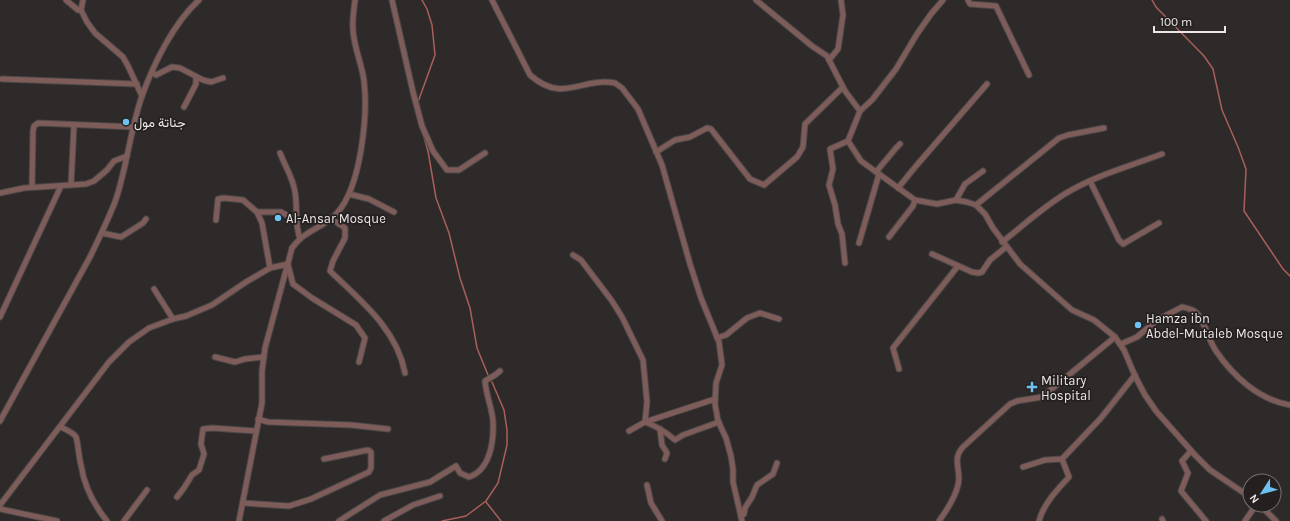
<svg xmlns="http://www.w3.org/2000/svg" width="1290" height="521" font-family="Karla,Vazirmatn,sans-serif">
  <rect width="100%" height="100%" fill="#2f2a2a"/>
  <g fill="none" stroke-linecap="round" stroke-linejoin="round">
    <g stroke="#a95f59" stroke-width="1.5">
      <path d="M 1152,0 L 1156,7 L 1204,56 L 1213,69 L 1222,110 L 1238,147 L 1246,169 L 1244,211 L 1283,269 L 1290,276"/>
      <path d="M 418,102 L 435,55 L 432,25 L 427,9 L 422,0"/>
      <path d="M 423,134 L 428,151 L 436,198 L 449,233 L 460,278 L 470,308 L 477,348 L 488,375"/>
      <path d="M 486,502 L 501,521"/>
      <path d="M 442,521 L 466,516 L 486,501 L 498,483 L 507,445 L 507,430 L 504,410 L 492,382"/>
    </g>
    <defs>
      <g id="minor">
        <path d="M 66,0 L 78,10 L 81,10"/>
        <path d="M 83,0 L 81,10 L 87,22 L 95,33 L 123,57 L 128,66 L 142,96"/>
        <path d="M 392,0 L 413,92 L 422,126 L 433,151 L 447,170 L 459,170 L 485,153"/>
        <path d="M 492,0 L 530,75 C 563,104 581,77 615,83 L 622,88 L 638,109 L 662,165 L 690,264 L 701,298 L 719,342 L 722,365 L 716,383 L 715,404 L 718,421 L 726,438 L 731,456 L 733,469 L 733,482 L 742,521"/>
        <path d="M 756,0 L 812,46 L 827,56 L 845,91 L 860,111 L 848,141 L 861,161 L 915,200 L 937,204 L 956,200 L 967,202 L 976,205 L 985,214 L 993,228 L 1020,264 L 1072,310 L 1094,320 L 1115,337 L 1124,350 L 1135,376 L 1145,395 L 1156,411 L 1195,455 L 1210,470 L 1250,497"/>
        <path d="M 968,0 L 970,4 L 996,6 L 1029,75"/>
        <path d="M 829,60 L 838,49 L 843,15 L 841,0"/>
        <path d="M 152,72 L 156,75 L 172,67 L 180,68 L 203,80 L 211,82 L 223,78"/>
        <path d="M 2,79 L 137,84"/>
        <path d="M 184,107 L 196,84 L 196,78"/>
        <path d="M 860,111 L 872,100 L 896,69 L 917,34 L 931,14 L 943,0"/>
        <path d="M 656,152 L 675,140 L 690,137 L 707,128 L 711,129 L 750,179 L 764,185 L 797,157 L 803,147 L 805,124 L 843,87"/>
        <path d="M 280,153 C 285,166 293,178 295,192 C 298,209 294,221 300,239"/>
        <path d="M 876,172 L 896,148 L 900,144"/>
        <path d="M 1090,181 L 1119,240 L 1123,244 L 1159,223"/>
        <path d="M 71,185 L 74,125"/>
        <path d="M 32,187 L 33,131 L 34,126 L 38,123 L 134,127"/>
        <path d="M 898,188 L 916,166 L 987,84"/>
        <path d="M 0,193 L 24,188 L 86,184 L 94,181 L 107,170 L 114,161 L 127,156"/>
        <path d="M 349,194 L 369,199 L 394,212"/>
        <path d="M 956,200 L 965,184 L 983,171"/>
        <path d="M 976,205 L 1059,138 L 1068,135 L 1104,128"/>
        <path d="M 257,212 L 262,223 L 270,268"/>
        <path d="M 332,219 L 345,228 L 345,238 L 333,261 L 330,271 C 360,300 397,329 405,373"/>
        <path d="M 216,220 L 218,199 L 224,198 L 243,200 L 257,212 L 281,212 L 296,220"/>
        <path d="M 102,233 L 121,237 L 143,223 L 146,219"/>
        <path d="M 889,237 L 913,206 L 915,200"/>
        <path d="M 1002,242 C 1024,225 1044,206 1068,192 C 1097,175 1130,166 1162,154"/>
        <path d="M 859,243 L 879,174"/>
        <path d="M 932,254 L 972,272 L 978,273 L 982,272 L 990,260 L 1006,247"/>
        <path d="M 573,255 L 581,260 L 612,301 L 622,317 L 643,360 L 647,402 L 645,422"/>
        <path d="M 845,263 L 842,234 L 838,224 L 835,205 L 829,185 L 833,169 L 830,149 L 848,141"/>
        <path d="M 288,265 L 293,284 L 312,298 L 356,325 L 365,338 L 359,362"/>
        <path d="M 154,289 L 173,319"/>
        <path d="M 0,317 L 61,186"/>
        <path d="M 717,338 L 726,335 L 747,318 L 760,313 L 779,319"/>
        <path d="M 1121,344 L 1137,337 L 1157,320 L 1182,307 C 1186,308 1191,309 1194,311 C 1204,317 1208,340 1216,351 C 1233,376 1259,400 1290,405"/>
        <path d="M 215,357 L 235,362 L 245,359 L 264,357"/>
        <path d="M 899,369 L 893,348 L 958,266"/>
        <path d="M 258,419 L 268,422 L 351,425 L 388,429"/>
        <path d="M 0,421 L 91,255 C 99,238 108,220 115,202 C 127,168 130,130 142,96 C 153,65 174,22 199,0"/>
        <path d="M 645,422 C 656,426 666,432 675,440 L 683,435 L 719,422"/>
        <path d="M 61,427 C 66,430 73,432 76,437 C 78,442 79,459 81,465 C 84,485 94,505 107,521"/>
        <path d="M 660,429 L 662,445 L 667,453 L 665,459"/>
        <path d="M 629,431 L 645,422 L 715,399"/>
        <path d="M 1191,451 L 1182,461 L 1188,473 L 1181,491 L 1206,521"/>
        <path d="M 1023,467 L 1045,460 L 1062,459"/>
        <path d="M 647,485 L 651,503 L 662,521"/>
        <path d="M 177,497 L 184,488 L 192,475 L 199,470 L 204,454 L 201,444 L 203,429 L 212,428 L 256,431"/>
        <path d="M 243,503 L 289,506 L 311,499 L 369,472 L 371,468 L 371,452 L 368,450 L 324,459"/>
        <path d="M 0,505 L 109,362 L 129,342 L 149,328 L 173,319 L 186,316 L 212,305 L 246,282 L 270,268 L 288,264"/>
        <path d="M 1260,505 L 1276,521"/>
        <path d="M 0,509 L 57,521"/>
        <path d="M 741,516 L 744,514 L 745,508 L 752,497 L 757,485 L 773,474 L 777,463"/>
        <path d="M 1162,519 L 1163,521"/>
        <path d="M 124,521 L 147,490"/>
        <path d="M 239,521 L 262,403 L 262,371 L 265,348 L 292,248 C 294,245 297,242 300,239 C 311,229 327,225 337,213 C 361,187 368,115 364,81 C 362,64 354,48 353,30 C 352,20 354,10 355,0"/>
        <path d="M 339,521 L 380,495 L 430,482 L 456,466 L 460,473 L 469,477 C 490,470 494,442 493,421 C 492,408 486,395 485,381 L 495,375 L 500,371"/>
        <path d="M 384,521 L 413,505 L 440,496"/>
        <path d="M 939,521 C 947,510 955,498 958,485 C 962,470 951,460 963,447 L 1010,404 L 1017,401 L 1042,397 L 1115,337"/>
        <path d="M 1039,521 C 1044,503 1057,490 1069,477 L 1062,459 L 1101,418 L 1135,375"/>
        <path d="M 1245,521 L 1256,505"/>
      </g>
    </defs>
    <use href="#minor" stroke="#4d4848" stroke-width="7"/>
    <use href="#minor" stroke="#7d5c59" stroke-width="5"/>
  </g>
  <g fill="#6dc2f3" stroke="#252020" stroke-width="1.5">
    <circle cx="126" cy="122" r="4"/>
    <circle cx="278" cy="218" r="4"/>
    <circle cx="1138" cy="325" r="4"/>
    <path d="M1030 381h4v4h4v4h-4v4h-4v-4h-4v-4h4z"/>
  </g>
  <g text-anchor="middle" stroke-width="3.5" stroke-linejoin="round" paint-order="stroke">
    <g font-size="13" fill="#eae7e6" stroke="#252020" text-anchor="start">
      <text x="134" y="127">جناتة مول</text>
      <text x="286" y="223">Al-Ansar Mosque</text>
      <text x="1146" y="323">Hamza ibn<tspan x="1146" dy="15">Abdel-Mutaleb Mosque</tspan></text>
      <text x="1041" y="385">Military<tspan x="1041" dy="15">Hospital</tspan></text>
    </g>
  </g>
  <g transform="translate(1262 493) rotate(234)"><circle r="19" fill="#252020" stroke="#74706f"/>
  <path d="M0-3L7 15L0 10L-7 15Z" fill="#6dc2f3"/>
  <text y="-6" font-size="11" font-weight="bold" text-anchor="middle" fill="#eae7e6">N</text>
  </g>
  <path d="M1154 26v6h71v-6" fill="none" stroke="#eae7e6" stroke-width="2"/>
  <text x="1160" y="26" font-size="12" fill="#eae7e6" stroke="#252020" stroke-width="3" paint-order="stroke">100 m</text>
</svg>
